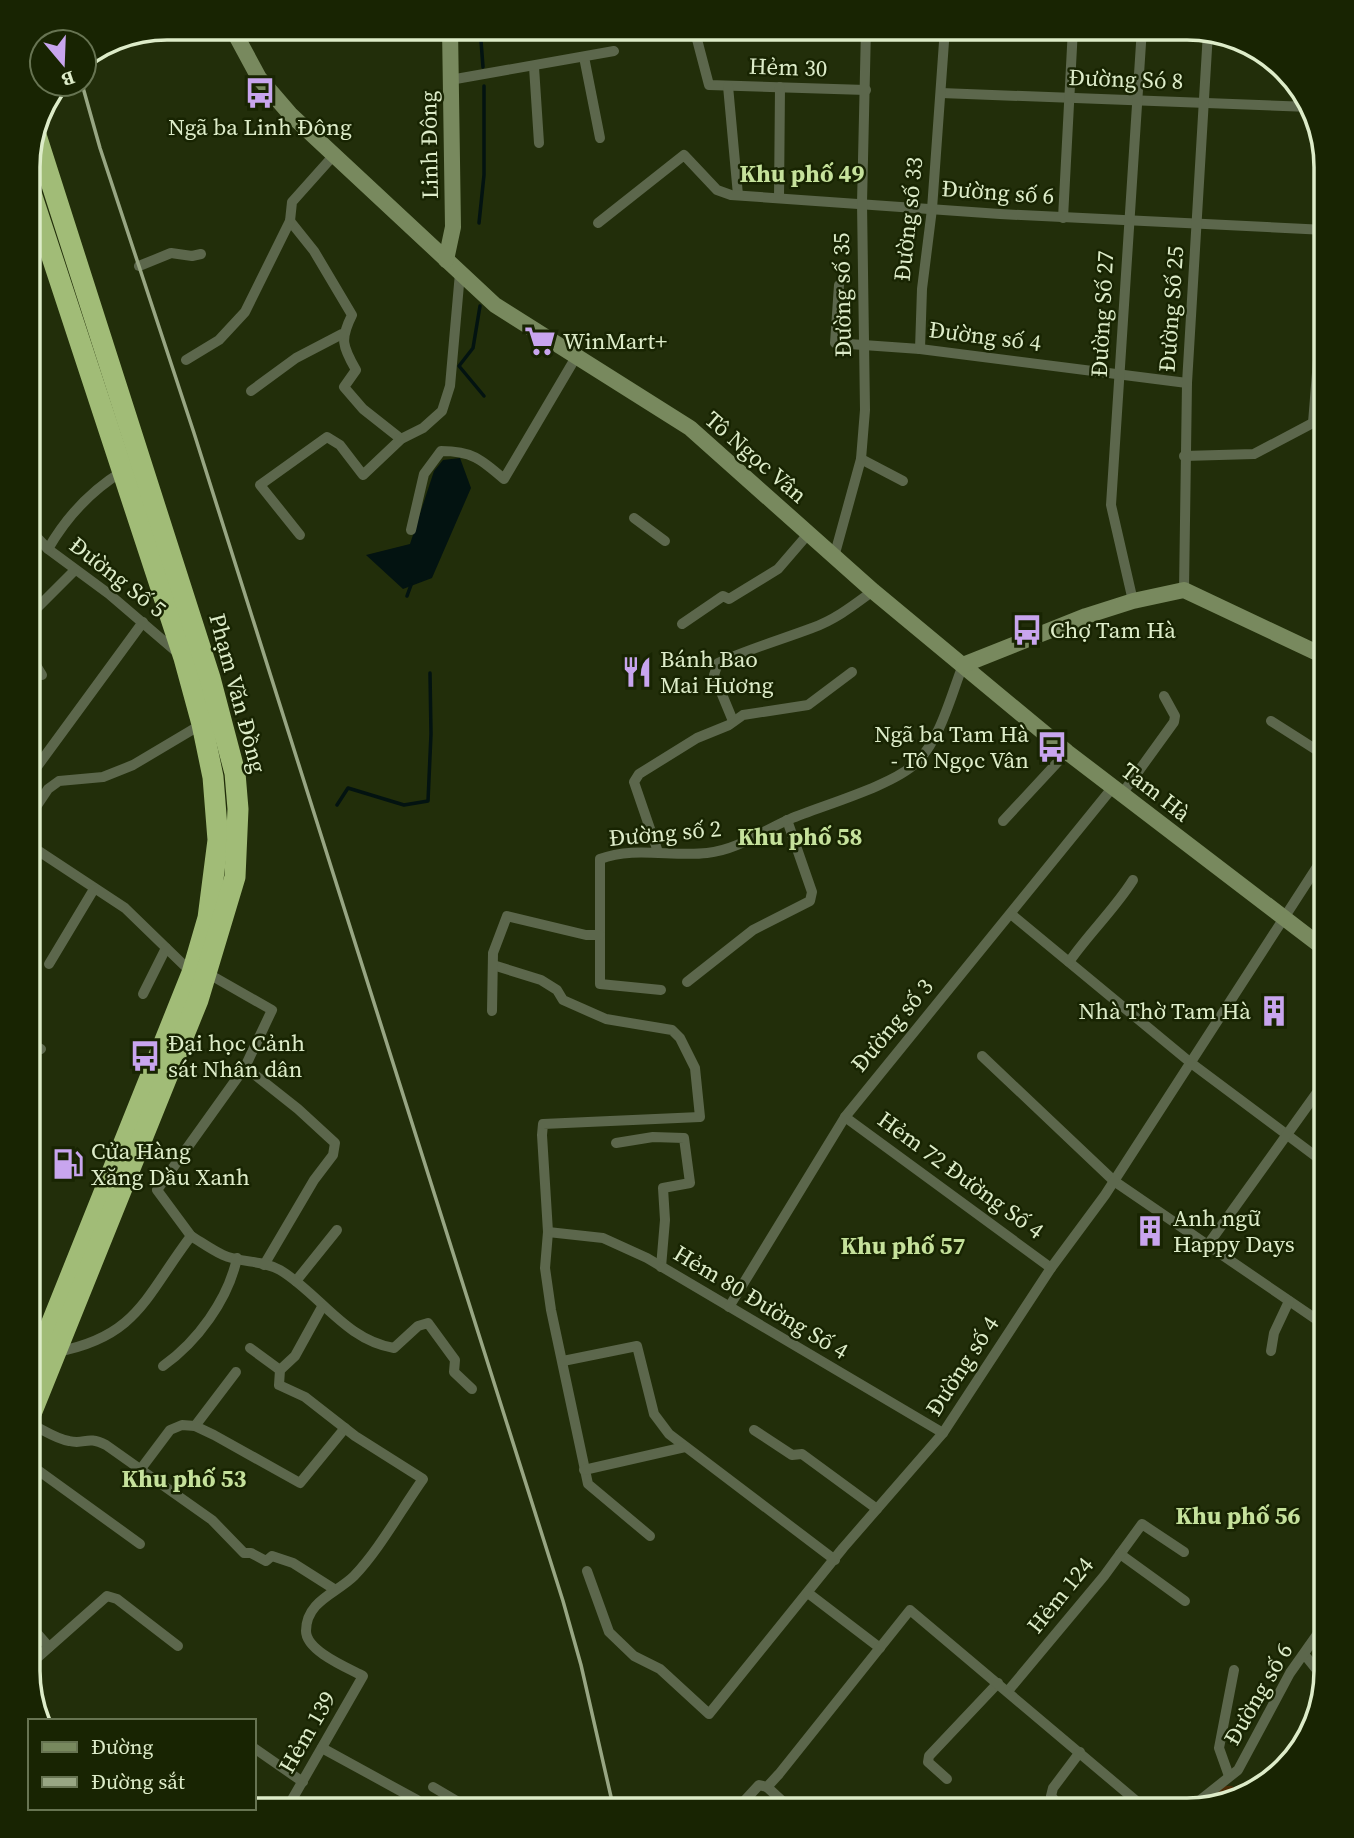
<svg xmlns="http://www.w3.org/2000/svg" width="1354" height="1838" font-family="'Source Serif 4',serif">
  <rect width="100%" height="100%" fill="#222e0a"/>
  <path fill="#4a2b05" d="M 1224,1786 L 1232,1786 L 1241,1795 L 1204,1805 Z"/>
  <path fill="#031311" d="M 460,458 L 471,488 L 432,578 L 403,589 L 366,555 L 410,544 L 434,471 L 443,460 Z"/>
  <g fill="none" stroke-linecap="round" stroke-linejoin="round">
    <g stroke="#031311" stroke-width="3.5">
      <path d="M 480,28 L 483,67"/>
      <path d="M 479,223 L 484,175 L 484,86"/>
      <path d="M 480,306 L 473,348 L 459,366 L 484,396"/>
      <path d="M 407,596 L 411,585"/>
      <path d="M 337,805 L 348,788 L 404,805 L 428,801 L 431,734 L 430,673"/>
    </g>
    <g stroke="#5c674c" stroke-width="10">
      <path d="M 694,28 L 709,85 L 866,90"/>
      <path d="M 584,57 L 600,138"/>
      <path d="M 534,67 L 539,143"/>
      <path d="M 450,80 L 614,51"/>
      <path d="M 728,86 L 738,195"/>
      <path d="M 941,93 L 1310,107"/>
      <path d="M 779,198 L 780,87"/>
      <path d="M 1063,218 L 1073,28"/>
      <path d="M 290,221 L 314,251 L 352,315 C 340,339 342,346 356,370 L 344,387 L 363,409 L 401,439"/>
      <path d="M 598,223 L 684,155 L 717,190 L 731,195 L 1000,214 L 1326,230"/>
      <path d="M 28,255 L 41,227"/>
      <path d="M 139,266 L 171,253 L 192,256 L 201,254"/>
      <path d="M 839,285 L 835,343 L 920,349 L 1187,383"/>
      <path d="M 920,349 L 922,289 L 932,209 L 945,28"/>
      <path d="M 186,360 L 219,340 L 245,312 L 290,221 L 292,202 L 334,155"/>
      <path d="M 251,391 L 296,358 L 342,334"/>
      <path d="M 1313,423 L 1326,260"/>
      <path d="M 1184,456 L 1254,454 L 1326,416"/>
      <path d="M 861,459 L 903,481"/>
      <path d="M 634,518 L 665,541"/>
      <path d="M 28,528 L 48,549 L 109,594 L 179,654"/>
      <path d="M 411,530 L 424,474 L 441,451 C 472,451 481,459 504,479 L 576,357"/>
      <path d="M 300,535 L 260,485 L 327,437 L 340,445 L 363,475 L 401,439 L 423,428 L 442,411 L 450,386 L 460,273"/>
      <path d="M 48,549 C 67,516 90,491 123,471"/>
      <path d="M 834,557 L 861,459 L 865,410 L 862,203 L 866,28"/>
      <path d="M 1184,590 L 1187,383 L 1208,32"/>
      <path d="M 1133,601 L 1111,505 L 1142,28"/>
      <path d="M 28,617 L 75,570"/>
      <path d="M 682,624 L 723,596 L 729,599 L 778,569 L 809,533"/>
      <path d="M 28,652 L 42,675"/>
      <path d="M 733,721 L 714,675 L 718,663 C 749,649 780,640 812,628 C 835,620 854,605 873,591"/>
      <path d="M 1271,721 L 1326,756"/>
      <path d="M 28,779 L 143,622"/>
      <path d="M 1122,794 L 1174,722 L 1175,716 L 1164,696"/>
      <path d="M 28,819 L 48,789 L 59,781 L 103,777 L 133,765 L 202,724"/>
      <path d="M 1003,821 L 1067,752"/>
      <path d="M 28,844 L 125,908 L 192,973"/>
      <path d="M 658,852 L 634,782 L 639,774 L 697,738 L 729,725 L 743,715 L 808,705 L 852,672"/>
      <path d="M 1012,915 L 1191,1063 L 1326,1164"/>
      <path d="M 1069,962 C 1089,933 1114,910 1133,880"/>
      <path d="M 49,964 L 94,889"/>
      <path d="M 493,965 L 541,980 L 557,990 L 563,1000 L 606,1019 L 672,1030 L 680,1038 L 695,1068 L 700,1117 L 543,1124 L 542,1135 L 548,1232 L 545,1268 L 551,1310 L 588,1484 L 650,1536"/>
      <path d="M 687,982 L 753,930 L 810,901 L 812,892 L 787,820"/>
      <path d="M 661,990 L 600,984 L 600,859 C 633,846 672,857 707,853 C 738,850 762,831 790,819 C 823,805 893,786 917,762 C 941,738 951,695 963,665"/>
      <path d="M 143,994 L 166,948"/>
      <path d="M 492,1011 L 493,953 L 507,916 L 586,935 L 600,935"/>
      <path d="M 28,1043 L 41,1049"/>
      <path d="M 982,1056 L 1114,1181 L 1326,1326"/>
      <path d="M 245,1067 L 298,1109 L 335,1143 L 333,1155 L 314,1180 L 264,1265"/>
      <path d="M 845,1117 L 1051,1268"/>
      <path d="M 616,1143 L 653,1137 L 684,1138 L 690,1183 L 663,1188 L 665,1220 L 661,1267"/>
      <path d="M 548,1232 L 603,1238 L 647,1258 L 943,1433"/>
      <path d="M 191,1236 L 157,1190 L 245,1067 L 272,1010 L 207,973"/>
      <path d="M 1207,1246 L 1326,1080"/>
      <path d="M 296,1281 L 337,1230"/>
      <path d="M 729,1307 L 845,1117 L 1113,787"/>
      <path d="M 250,1348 L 280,1370"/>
      <path d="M 1271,1351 L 1274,1333 L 1289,1301"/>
      <path d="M 56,1352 C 138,1337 146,1295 191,1236 C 201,1242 212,1250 223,1255 C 241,1263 263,1260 280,1270 C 320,1294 345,1340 394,1348 L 418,1326 L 428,1323 L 455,1360 L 454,1372 L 472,1389"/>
      <path d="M 563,1361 L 637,1346 L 654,1414 L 669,1434 L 835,1560"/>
      <path d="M 163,1366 C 197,1342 228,1300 237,1258"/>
      <path d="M 28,1423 C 41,1428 55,1439 69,1441 C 86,1445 86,1435 106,1445 L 212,1520 L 244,1553 L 251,1553 L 266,1561 L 272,1556 L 293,1563 L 334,1589"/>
      <path d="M 195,1426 L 236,1372"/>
      <path d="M 754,1430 L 792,1455 L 802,1454 L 877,1509"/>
      <path d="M 28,1463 L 140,1544"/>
      <path d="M 140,1470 L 170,1430 L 182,1425 L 195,1426 L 214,1435 L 300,1483 L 345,1428"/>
      <path d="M 584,1470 L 685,1447"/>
      <path d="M 1120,1554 L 1185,1601"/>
      <path d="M 587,1571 L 609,1632 L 634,1656 L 660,1669 L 709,1714 L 843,1548 L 943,1433 L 1051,1268 L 1105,1195 L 1326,853"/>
      <path d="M 808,1593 L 880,1648"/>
      <path d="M 28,1623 L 49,1647"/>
      <path d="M 1304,1654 L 1324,1679"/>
      <path d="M 28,1666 L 107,1596 L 117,1599 L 178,1646"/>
      <path d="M 1008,1691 L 1104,1576 L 1142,1524 L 1184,1552"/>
      <path d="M 254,1748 L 303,1782"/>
      <path d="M 322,1748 L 417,1800"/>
      <path d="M 1229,1776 L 1219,1748 L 1234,1670"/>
      <path d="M 947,1779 L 928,1762 L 929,1756 L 998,1683"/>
      <path d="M 433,1787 L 472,1810"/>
      <path d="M 767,1787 L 792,1810"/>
      <path d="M 1189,1809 L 1238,1770 L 1290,1673 L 1326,1622"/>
      <path d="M 183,1810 L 184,1808"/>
      <path d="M 216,1810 L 217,1808"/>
      <path d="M 286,1810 L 363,1676 C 348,1668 306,1651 306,1631 C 306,1601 337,1593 354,1576 C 379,1550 401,1510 423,1479 L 355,1436 L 305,1397 L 279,1385 L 280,1370 L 295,1356 L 322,1307"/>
      <path d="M 736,1810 L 759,1785 L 767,1787 L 779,1774 L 910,1610 L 1147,1810"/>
      <path d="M 1063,1810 L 1051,1796 L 1053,1788 L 1080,1752"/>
    </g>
    <g stroke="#78895e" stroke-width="16">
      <path d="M 232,28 L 259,78 L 290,114 L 495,305 L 690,428 L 873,591 L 1067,752 L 1326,950"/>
      <path d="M 446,260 L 453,227 L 450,28"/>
      <path d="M 963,665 L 1086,616 L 1133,601 L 1184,590 L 1326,657"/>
    </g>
    <g stroke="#a1bc77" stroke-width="21">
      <path d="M 28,1382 L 192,973 L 208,918 L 218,840 L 213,777 L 202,724 L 184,658 L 28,184"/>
      <path d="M 28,1421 L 198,1000 L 235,877 L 238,809 L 235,773 L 210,678 L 35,132"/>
    </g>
    <path stroke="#98a683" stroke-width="3.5" d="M 82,84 L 100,148 L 194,433 L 563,1601 L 581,1665 L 614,1810"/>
  </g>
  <defs>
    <symbol id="bus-bare" viewBox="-9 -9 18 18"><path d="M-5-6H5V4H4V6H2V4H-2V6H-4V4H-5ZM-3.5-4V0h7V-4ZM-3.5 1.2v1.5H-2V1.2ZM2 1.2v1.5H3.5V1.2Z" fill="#c8a5ee" stroke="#182402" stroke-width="2.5" paint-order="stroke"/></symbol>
    <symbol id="supermarket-bare" viewBox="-9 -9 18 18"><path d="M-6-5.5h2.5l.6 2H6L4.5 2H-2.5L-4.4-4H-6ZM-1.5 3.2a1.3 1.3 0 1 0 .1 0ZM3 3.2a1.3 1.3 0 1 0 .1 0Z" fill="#c8a5ee" stroke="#182402" stroke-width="2.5" paint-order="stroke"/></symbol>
    <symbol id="restaurant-bare" viewBox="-9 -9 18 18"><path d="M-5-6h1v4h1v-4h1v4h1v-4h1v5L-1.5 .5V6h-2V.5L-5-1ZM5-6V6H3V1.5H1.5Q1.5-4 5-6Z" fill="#c8a5ee" stroke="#182402" stroke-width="2.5" paint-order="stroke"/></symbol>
    <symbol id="building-bare" viewBox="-9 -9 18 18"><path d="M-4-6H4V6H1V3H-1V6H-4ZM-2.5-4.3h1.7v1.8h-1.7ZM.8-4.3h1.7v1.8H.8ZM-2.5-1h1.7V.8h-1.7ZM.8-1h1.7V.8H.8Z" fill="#c8a5ee" stroke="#182402" stroke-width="2.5" paint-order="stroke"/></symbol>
    <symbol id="fuel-bare" viewBox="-9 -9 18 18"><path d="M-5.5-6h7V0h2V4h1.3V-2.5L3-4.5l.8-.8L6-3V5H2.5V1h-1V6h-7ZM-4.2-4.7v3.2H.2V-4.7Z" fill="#c8a5ee" stroke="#182402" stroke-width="2.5" paint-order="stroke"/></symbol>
  </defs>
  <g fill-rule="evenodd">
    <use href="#bus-bare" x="238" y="71" width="44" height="44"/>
    <use href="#supermarket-bare" x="518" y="319" width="44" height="44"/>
    <use href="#bus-bare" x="1005" y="608" width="44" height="44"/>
    <use href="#restaurant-bare" x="615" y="650" width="44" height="44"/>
    <use href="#bus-bare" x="1030" y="725" width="44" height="44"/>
    <use href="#building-bare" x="1252" y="989" width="44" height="44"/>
    <use href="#bus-bare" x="123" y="1034" width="44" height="44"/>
    <use href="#fuel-bare" x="46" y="1142" width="44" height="44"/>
    <use href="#building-bare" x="1128" y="1209" width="44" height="44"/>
  </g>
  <g text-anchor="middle" stroke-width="5" stroke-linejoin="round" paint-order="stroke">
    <g font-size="23" fill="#ddecc9" stroke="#182402">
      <text transform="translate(788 67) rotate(2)" y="8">Hẻm 30</text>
      <text transform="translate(1126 79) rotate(2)" y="8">Đường Só 8</text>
      <text transform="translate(429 145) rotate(-91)" y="8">Linh Đông</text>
      <text transform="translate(998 192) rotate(4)" y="8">Đường số 6</text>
      <text transform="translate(908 219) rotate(-84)" y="8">Đường số 33</text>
      <text transform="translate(842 295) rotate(-91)" y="8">Đường số 35</text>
      <text transform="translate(1171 309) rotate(-86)" y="8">Đường Số 25</text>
      <text transform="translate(1102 314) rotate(-87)" y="8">Đường Số 27</text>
      <text transform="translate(985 336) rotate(7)" y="8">Đường số 4</text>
      <text transform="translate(756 457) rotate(41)" y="8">Tô Ngọc Vân</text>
      <text transform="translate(118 577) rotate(38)" y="8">Đường Số 5</text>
      <text transform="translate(238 693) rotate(75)" y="8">Phạm Văn Đồng</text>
      <text transform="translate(1156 792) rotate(38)" y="8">Tam Hà</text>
      <text transform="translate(665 833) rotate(-5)" y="8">Đường số 2</text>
      <text transform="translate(892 1025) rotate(-50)" y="8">Đường số 3</text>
      <text transform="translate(961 1175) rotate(36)" y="8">Hẻm 72 Đường Số 4</text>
      <text transform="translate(761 1302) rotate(31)" y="8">Hẻm 80 Đường Số 4</text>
      <text transform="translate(962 1366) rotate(-57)" y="8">Đường số 4</text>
      <text transform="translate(1060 1595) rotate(-51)" y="8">Hẻm 124</text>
      <text transform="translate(1258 1694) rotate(-60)" y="8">Đường số 6</text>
      <text transform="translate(307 1732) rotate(-60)" y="8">Hẻm 139</text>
    </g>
    <g font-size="23" fill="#ddecc9" stroke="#182402" text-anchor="start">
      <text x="260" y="135" text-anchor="middle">Ngã ba Linh Đông</text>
      <text x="563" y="349">WinMart+</text>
      <text x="1050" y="638">Chợ Tam Hà</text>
      <text x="660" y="667">Bánh Bao<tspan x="660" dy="26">Mai Hương</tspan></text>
      <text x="1029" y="742" text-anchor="end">Ngã ba Tam Hà<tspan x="1029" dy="26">- Tô Ngọc Vân</tspan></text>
      <text x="1251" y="1019" text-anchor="end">Nhà Thờ Tam Hà</text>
      <text x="168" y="1051">Đại học Cảnh<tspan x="168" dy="26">sát Nhân dân</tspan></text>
      <text x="91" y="1159">Cửa Hàng<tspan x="91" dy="26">Xăng Dầu Xanh</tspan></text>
      <text x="1173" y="1226">Anh ngữ<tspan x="1173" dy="26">Happy Days</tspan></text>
    </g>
    <g font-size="24" font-weight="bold" fill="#c5e19b" stroke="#182402">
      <text x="802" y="182">Khu phố 49</text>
      <text x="800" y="845">Khu phố 58</text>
      <text x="903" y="1254">Khu phố 57</text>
      <text x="184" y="1487">Khu phố 53</text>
      <text x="1238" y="1524">Khu phố 56</text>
    </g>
  </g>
  <path d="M0 0H1354V1838H0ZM167 40H1187A127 127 0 0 1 1314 167V1671A127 127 0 0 1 1187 1798H167A127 127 0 0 1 40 1671V167A127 127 0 0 1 167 40Z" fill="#182402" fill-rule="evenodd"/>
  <path fill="none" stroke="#ddecc9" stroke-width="3.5" d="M167 40H1187A127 127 0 0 1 1314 167V1671A127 127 0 0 1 1187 1798H167A127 127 0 0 1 40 1671V167A127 127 0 0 1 167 40Z"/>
  <rect x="28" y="1719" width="228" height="91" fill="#182402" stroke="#677452" stroke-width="2"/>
  <rect x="42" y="1742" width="35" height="10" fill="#78895e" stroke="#677452" stroke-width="2"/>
  <text x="91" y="1754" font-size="21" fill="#ddecc9">Đường</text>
  <rect x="42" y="1777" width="35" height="10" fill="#98a683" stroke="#677452" stroke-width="2"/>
  <text x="91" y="1789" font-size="21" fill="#ddecc9">Đường sắt</text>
  <g transform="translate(63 63) rotate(161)"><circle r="33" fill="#182402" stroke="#677452" stroke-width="2"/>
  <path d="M0-5L12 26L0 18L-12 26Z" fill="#c8a5ee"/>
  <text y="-10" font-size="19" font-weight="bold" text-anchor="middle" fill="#ddecc9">B</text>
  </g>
</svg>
